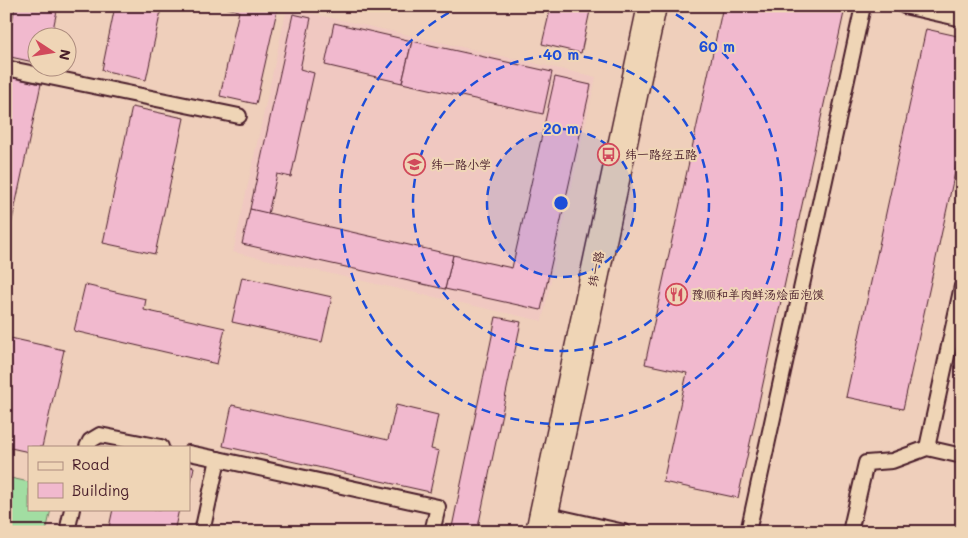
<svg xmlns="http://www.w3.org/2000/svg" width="968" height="538" font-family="Mali,'LXGW WenKai TC',sans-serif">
  <rect width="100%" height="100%" fill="#efcfbb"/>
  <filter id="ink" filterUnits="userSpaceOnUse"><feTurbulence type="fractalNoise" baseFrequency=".02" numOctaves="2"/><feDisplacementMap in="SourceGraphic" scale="10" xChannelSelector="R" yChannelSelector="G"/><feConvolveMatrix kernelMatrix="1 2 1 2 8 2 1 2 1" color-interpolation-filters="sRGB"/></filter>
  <g filter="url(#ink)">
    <path fill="#f0c8c1" d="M 287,8 L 596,77 L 542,321 L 233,252 Z"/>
    <path fill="#a2dda2" stroke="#767e66" d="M 6,477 L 29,482 L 29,509 L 51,509 L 46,532 L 6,532 Z"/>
    <g fill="#f1b9ce" stroke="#4a1f2b">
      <path d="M 15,6 L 58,6 L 51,38 L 38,38 L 38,63 L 6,56 Z"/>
      <path d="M 115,6 L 162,6 L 146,80 L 102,70 Z"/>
      <path d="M 227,6 L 278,6 L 256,104 L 220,96 L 239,11 L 227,8 Z"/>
      <path d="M 336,6 L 366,6 L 365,13 Z"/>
      <path d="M 551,6 L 591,6 L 581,53 L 542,44 Z"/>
      <path d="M 723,6 L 835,6 L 845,8 L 738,498 L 663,482 L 687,373 L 645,364 Z"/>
      <path d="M 293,14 L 311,18 L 300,69 L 314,73 L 291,177 L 277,174 L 268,214 L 250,209 Z"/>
      <path d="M 334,23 L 412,41 L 402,83 L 325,65 Z"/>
      <path d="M 926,29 L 962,37 L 962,140 L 903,409 L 846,397 Z"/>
      <path d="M 412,41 L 552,72 L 543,114 L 402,83 Z"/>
      <path d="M 6,76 L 41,84 L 6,249 Z"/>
      <path d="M 555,77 L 591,85 L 541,310 L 445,289 L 453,255 L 512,268 Z"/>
      <path d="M 132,107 L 184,118 L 155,254 L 103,243 Z"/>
      <path d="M 250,209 L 453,255 L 445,289 L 242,244 Z"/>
      <path d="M 242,277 L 332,297 L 322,342 L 232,322 Z"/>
      <path d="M 85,285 L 146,299 L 144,310 L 225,328 L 217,364 L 74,331 Z"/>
      <path d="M 496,317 L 521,322 L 477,532 L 451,532 Z"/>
      <path d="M 6,337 L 64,350 L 42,447 L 29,447 L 29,452 L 6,447 Z"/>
      <path d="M 232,405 L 388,440 L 396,405 L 438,415 L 431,449 L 439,451 L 430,492 L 223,446 Z"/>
      <path d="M 189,466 L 194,467 L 189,492 Z"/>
      <path d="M 113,509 L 179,509 L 174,532 L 108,532 Z"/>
    </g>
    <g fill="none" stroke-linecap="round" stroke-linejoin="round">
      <defs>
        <g id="service">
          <path d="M 904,6 L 962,19"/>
          <path d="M 6,68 L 239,116"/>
          <path d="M 87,447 L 90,441 L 100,435 L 161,447"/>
          <path d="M 927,448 L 962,286"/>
          <path d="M 189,453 L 218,459"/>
          <path d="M 544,514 L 624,532"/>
          <path d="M 67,532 L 72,509"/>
          <path d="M 202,532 L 218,459 L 438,507 L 432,532"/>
          <path d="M 748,532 L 863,6"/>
          <path d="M 850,532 L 866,463 L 892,461 L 927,448 L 962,456"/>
        </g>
        <path id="tertiary" d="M 540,532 L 652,6"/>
      </defs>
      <use href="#service" stroke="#4a1f2b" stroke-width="18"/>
      <use href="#tertiary" stroke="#4a1f2b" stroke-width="31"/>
      <use href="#service" stroke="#efd5b6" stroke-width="14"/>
      <use href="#tertiary" stroke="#efd5b6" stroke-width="28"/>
    </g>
  </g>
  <circle cx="561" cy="203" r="74" fill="#1d4ed8" fill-opacity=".12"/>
  <g fill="none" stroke="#1d4ed8" stroke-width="2.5" stroke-dasharray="9 6">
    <circle cx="561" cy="203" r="74"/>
    <circle cx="561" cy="203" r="148"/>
    <path d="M663 7A221 221 0 1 1 459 7"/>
  </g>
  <defs>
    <symbol id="bus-ring" viewBox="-11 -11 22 22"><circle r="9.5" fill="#efd5b6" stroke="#d1495b" stroke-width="1.5"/><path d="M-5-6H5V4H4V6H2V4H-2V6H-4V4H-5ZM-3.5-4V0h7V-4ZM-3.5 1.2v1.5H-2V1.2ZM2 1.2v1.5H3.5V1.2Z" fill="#d1495b"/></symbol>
    <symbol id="school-ring" viewBox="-11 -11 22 22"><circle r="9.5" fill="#efd5b6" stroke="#d1495b" stroke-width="1.5"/><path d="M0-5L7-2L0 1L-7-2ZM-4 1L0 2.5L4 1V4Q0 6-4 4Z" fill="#d1495b"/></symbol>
    <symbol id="restaurant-ring" viewBox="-11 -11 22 22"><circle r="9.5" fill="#efd5b6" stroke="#d1495b" stroke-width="1.5"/><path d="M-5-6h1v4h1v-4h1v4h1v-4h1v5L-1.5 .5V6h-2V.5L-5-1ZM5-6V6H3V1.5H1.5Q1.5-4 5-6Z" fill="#d1495b"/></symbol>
  </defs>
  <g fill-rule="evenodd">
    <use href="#bus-ring" x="596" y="142" width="25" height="25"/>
    <use href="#school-ring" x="402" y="152" width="25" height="25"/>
    <use href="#restaurant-ring" x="664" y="282" width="25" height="25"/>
  </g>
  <g text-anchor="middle" stroke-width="4" stroke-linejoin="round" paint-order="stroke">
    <g font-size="12" fill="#4a1f2b" stroke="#efd5b6" text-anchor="start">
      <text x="625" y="159">纬一路经五路</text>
      <text x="431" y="169">纬一路小学</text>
      <text x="692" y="299">豫顺和羊肉鲜汤烩面泡馍</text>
    </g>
    <g font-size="12" fill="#4a1f2b" stroke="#efd5b6">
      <text transform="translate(596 269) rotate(-78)" y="4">纬一路</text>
    </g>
  </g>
  <circle cx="561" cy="203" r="8" fill="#1d4ed8" stroke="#efd5b6" stroke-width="2.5"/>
  <g font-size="15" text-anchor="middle" font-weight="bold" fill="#1d4ed8" stroke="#efd5b6" stroke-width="4" stroke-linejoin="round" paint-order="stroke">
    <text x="717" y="52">60 m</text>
    <text x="561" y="60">40 m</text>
    <text x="561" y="134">20 m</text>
  </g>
  <rect width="968" height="538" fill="none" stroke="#efd5b6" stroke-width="25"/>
  <rect x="12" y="12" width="943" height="513" fill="none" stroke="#4a1f2b" stroke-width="2" filter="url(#ink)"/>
  <rect x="28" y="446" width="162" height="65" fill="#efd5b6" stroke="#ad8c7e"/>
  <rect x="38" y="462" width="25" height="8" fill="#efd5b6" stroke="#ad8c7e"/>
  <text x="72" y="470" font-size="15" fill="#4a1f2b">Road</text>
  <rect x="38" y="483" width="25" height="15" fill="#f1b9ce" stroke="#ad8c7e"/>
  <text x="72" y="496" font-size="15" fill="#4a1f2b">Building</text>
  <g transform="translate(52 52) rotate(102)"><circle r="24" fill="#efd5b6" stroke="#ad8c7e"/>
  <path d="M0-4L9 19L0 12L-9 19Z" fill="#d1495b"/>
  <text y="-8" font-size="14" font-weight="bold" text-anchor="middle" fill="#4a1f2b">N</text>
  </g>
</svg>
